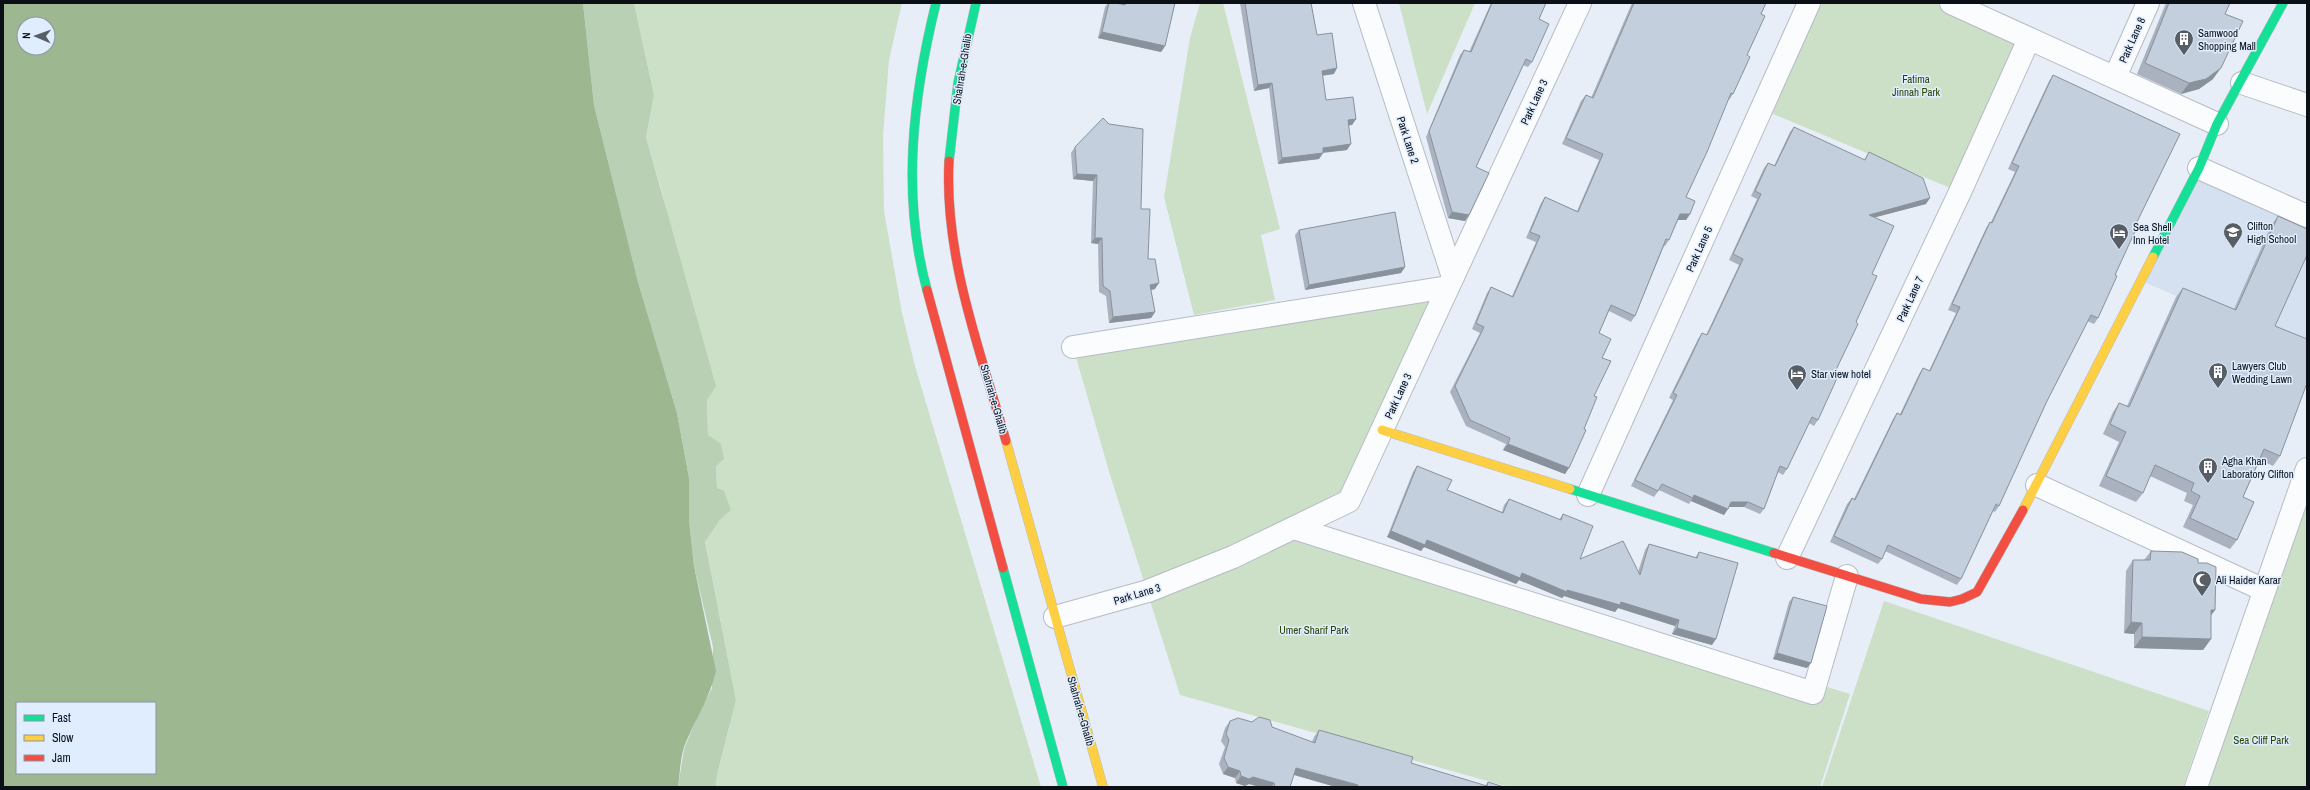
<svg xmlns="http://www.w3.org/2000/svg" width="2310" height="790" font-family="'Archivo Narrow',sans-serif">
  <rect width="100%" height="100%" fill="#e7eef7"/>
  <path fill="#d5e0f0" d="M 2199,168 L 2307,216 L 2307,353 L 2142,281 Z"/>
  <g fill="#cce0c8">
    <path d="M 634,3 L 902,3 L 889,60 L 883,136 L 884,211 L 902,313 L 915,366 L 1041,787 L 716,787 L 717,775 L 736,700 L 705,542 L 720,520 L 731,510 L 717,488 L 716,466 L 708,435 L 707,400 L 662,192 L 646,137 L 654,95 Z"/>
    <path d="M 1200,3 L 1223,3 L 1280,229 L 1261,235 L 1275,300 L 1194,315 L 1164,197 L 1190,38 Z"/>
    <path d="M 1399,3 L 1475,3 L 1427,114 Z"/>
    <path d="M 1809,3 L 1951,3 L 2029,39 L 1960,192 L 1761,109 Z"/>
    <path d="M 1446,293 L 1349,501 L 1303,524 L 1850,694 L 1820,787 L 1509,787 L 1180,695 L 1111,478 L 1075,354 Z"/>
    <path d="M 2307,484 L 2307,787 L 2203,787 Z"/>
    <path d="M 1884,601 L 2209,711 L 2183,787 L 1822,787 Z"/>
  </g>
  <path fill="#bad0b4" d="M 583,3 L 634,3 L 654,95 L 646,137 L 716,386 L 707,400 L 708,435 L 721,444 L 724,459 L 716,466 L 717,488 L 724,491 L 731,510 L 720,520 L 705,542 L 736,700 L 717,775 L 716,787 L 678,787 L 684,749 L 699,713 L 712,688 L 713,647 L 694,566 L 689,520 L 689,478 L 677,413 L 638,282 L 594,105 Z"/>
  <path fill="#9db791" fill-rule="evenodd" d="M 3,3 L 583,3 L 594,105 L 638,282 L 677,413 L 689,478 L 689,520 L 694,566 L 716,671 C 710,698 694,721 684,747 C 680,760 680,774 678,787 L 3,787 ZM 24,24 L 48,24 L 48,48 L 24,48 ZM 17,703 L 155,703 L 155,773 L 17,773 Z"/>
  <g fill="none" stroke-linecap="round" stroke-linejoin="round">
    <defs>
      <g id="street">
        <path d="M 1364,3 L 1453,277"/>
        <path d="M 1951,3 L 2217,124"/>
        <path d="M 2115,77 L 2148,3"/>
        <path d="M 2242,83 L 2307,105"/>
        <path d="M 2199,168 L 2307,216"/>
        <path d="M 1073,347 L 1448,287"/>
        <path d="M 2037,485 L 2264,590"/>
        <path d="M 1588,495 L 1809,3"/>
        <path d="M 1294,528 L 1813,693 L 1847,576"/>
        <path d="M 1787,558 L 1960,192 L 2029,39"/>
        <path d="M 1055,617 L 1148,591 L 1233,557 L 1349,501 L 1580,3"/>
        <path d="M 2196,787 L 2307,469"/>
      </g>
      <g id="fast">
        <path d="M 949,161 L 958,83 L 976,3"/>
        <path d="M 2153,257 L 2199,168 L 2217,124 L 2283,3"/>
        <path d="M 927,290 C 901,195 913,96 936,3"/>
        <path d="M 1570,489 L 1774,553"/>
        <path d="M 1003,568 L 1063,787"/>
      </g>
      <g id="slow">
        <path d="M 1382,430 L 1570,489"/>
        <path d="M 1006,441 L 1103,787"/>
        <path d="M 2023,510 L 2153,257"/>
      </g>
      <g id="jam">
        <path d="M 949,161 C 944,257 980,350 1006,441"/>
        <path d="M 927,290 L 1003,568"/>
        <path d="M 1774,553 L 1921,599 L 1950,602 L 1962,599 L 1977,592 L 2023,510"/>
      </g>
    </defs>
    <use href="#street" stroke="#b6bcc3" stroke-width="24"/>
    <use href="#fast" stroke="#b6bcc3" stroke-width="10"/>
    <use href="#slow" stroke="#b6bcc3" stroke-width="10"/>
    <use href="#jam" stroke="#b6bcc3" stroke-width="10"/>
    <use href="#street" stroke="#fbfcfe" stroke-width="22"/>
    <use href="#fast" stroke="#16e098" stroke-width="9"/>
    <use href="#slow" stroke="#ffcf43" stroke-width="9"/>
    <use href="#jam" stroke="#f24e42" stroke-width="9"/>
  </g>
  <g fill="#a9b2be">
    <path d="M 1108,3 L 1116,3 L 1122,5 L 1123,3 L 1175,3 L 1165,46 L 1161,52 L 1098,38 L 1105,7 Z"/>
    <path d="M 1240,3 L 1311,3 L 1317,35 L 1334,74 L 1322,76 L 1326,100 L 1356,119 L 1352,125 L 1349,125 L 1347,150 L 1323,153 L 1319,159 L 1278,164 L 1269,88 L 1254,91 Z"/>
    <path d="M 1491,3 L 1546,3 L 1539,19 L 1532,62 L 1528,67 L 1523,65 L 1476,167 L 1469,215 L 1465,221 L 1448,218 L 1426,137 L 1460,55 L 1464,50 L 1469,52 Z"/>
    <path d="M 1632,3 L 1766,3 L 1761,14 L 1733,94 L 1729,100 L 1728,100 L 1686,197 L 1690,214 L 1686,220 L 1678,220 L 1669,240 L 1665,246 L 1664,246 L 1635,316 L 1631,322 L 1609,311 L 1599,333 L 1602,358 L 1594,396 L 1584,429 L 1565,474 L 1503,450 L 1506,444 L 1466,426 L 1450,392 L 1480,333 L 1472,329 L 1487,293 L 1491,287 L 1512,296 L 1536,242 L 1526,238 L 1541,203 L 1545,197 L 1577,211 L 1599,160 L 1562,144 L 1581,101 L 1586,95 L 1591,98 Z"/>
    <path d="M 2166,3 L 2230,3 L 2225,14 L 2213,79 L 2199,89 L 2181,94 L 2137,74 Z"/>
    <path d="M 2053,75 L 2135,226 L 2098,318 L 2094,324 L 2087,321 L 2047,401 L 1999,506 L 1995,512 L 1993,511 L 1961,579 L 1957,585 L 1885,551 L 1882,559 L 1878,564 L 1830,542 L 1847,504 L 1852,498 L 1854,499 L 1893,419 L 1897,413 L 1900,414 L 1919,374 L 1923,368 L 1929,371 L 1956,313 L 1948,310 L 1986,228 L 1990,222 L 1991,222 L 2015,172 L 2008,169 L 2049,81 Z"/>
    <path d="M 1794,127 L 1864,160 L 1869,152 L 1926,204 L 1875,217 L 1872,274 L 1856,322 L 1834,374 L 1818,420 L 1814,426 L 1809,423 L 1787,469 L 1783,475 L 1778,472 L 1764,509 L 1760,514 L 1744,507 L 1729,507 L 1724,515 L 1691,501 L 1689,504 L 1659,490 L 1654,497 L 1631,486 L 1673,400 L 1669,398 L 1698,339 L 1702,333 L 1706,335 L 1708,331 L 1739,265 L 1729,260 L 1757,199 L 1751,196 L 1764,168 L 1768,163 L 1774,166 L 1790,132 Z"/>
    <path d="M 1075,147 L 1141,209 L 1148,259 L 1155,289 L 1151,290 L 1155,312 L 1151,318 L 1109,323 L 1106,296 L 1099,292 L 1098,244 L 1091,243 L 1093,181 L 1073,179 L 1071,153 Z"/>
    <path d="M 2278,216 L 2275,326 L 2280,456 L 2273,466 L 2260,460 L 2243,497 L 2237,540 L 2230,549 L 2183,527 L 2193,505 L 2184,501 L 2187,493 L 2150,476 L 2143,493 L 2136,502 L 2099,486 L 2119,442 L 2103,434 L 2113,412 L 2119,403 L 2127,406 L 2176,297 L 2183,288 L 2234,309 L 2271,226 Z"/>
    <path d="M 1299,230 L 1405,267 L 1401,273 L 1305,290 L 1295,235 Z"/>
    <path d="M 1417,466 L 1447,490 L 1502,512 L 1504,505 L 1509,499 L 1559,520 L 1563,514 L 1580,559 L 1638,572 L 1645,550 L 1649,544 L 1695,558 L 1699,552 L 1712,645 L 1672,634 L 1675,626 L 1618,608 L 1615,612 L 1564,596 L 1562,598 L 1519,580 L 1516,584 L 1424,547 L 1421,551 L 1387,537 L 1413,472 Z"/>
    <path d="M 2151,551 L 2215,610 L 2211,615 L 2211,639 L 2203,650 L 2134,648 L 2134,634 L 2124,633 L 2126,571 L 2133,560 L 2144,560 Z"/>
    <path d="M 1793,597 L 1807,668 L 1773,659 L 1789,602 Z"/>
    <path d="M 1230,721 L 1272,727 L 1312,742 L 1314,737 L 1319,730 L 1411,763 L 1485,786 L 1488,782 L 1504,787 L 1336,787 L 1294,775 L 1290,787 L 1260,787 L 1249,784 L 1245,786 L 1236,783 L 1235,778 L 1223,774 L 1219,764 L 1225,747 L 1221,741 L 1225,728 Z"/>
  </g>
  <g fill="#89919b">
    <path d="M 1102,32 L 1165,46 L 1161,52 L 1098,38 Z"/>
    <path d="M 1337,68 L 1334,74 L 1318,76 L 1322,71 Z"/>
    <path d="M 2221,68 L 2213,79 L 2199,89 L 2181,94 L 2189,83 Z"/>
    <path d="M 1272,83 L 1269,88 L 1254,91 L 1258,85 Z"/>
    <path d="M 1356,119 L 1352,125 L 1344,126 L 1348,120 Z"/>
    <path d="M 1351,144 L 1347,150 L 1319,153 L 1323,148 Z"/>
    <path d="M 1323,153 L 1319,159 L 1278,164 L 1282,158 Z"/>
    <path d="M 1077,174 L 1097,175 L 1093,181 L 1073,179 Z"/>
    <path d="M 1930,198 L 1926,204 L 1865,220 L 1869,215 Z"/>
    <path d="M 1452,212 L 1469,215 L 1465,221 L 1448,218 Z"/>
    <path d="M 1680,214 L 1690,214 L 1686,220 L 1676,220 Z"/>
    <path d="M 1095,238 L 1102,238 L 1098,244 L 1091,243 Z"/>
    <path d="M 1405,267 L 1401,273 L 1305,290 L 1309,285 Z"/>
    <path d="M 1159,283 L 1155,289 L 1146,291 L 1150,285 Z"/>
    <path d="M 1155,312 L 1151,318 L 1109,323 L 1113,317 Z"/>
    <path d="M 1508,444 L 1569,468 L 1565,474 L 1503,450 Z"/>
    <path d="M 1694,495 L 1728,509 L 1724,515 L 1691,501 Z"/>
    <path d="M 1731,502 L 1748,502 L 1744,507 L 1727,507 Z"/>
    <path d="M 1391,531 L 1427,540 L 1522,573 L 1567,590 L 1621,602 L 1679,620 L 1675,626 L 1618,608 L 1615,612 L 1564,596 L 1562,598 L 1519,580 L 1516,584 L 1424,547 L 1421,551 L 1387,537 Z"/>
    <path d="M 2211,610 L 2215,610 L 2207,621 Z"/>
    <path d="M 2131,622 L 2142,623 L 2134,634 L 2124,633 Z"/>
    <path d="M 1677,628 L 1716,639 L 1712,645 L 1672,634 Z"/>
    <path d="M 2142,637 L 2211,639 L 2203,650 L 2134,648 Z"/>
    <path d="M 1777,653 L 1811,663 L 1807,668 L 1773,659 Z"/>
    <path d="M 1228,767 L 1240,771 L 1235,778 L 1223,774 Z"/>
    <path d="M 1296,768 L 1358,785 L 1356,787 L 1336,787 L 1291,774 Z"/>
    <path d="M 1241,776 L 1253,777 L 1274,783 L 1271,787 L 1260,787 L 1249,784 L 1245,786 L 1236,783 Z"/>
  </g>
  <g fill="#c4cfdd" stroke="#89919b">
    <path d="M 1109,3 L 1116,3 L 1125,5 L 1126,3 L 1175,3 L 1165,46 L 1102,32 Z"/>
    <path d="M 1245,3 L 1311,3 L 1317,35 L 1332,33 L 1337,68 L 1322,71 L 1326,100 L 1353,97 L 1356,119 L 1348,120 L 1351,144 L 1323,148 L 1323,153 L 1282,158 L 1272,83 L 1258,85 Z"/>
    <path d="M 1492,3 L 1546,3 L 1539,19 L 1549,24 L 1532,62 L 1526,59 L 1476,167 L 1489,173 L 1469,215 L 1452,212 L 1429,131 L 1464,50 L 1471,52 Z"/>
    <path d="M 1634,3 L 1766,3 L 1761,14 L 1765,16 L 1747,55 L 1750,57 L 1733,94 L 1731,93 L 1707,152 L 1686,197 L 1695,201 L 1690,214 L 1680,214 L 1669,240 L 1666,239 L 1635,316 L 1611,305 L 1599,333 L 1611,339 L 1602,358 L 1611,361 L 1594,396 L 1597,397 L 1584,429 L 1586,430 L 1569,468 L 1508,444 L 1510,438 L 1470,420 L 1455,386 L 1484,327 L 1476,323 L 1491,287 L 1513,297 L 1540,236 L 1530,232 L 1545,197 L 1578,212 L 1603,154 L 1566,138 L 1586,95 L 1593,98 Z"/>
    <path d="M 2169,3 L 2230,3 L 2225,14 L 2243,21 L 2221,68 L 2206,79 L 2189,83 L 2145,63 Z"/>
    <path d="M 2053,75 L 2180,134 L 2135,226 L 2137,227 L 2115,275 L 2117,276 L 2098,318 L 2091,315 L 2047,401 L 1999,506 L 1996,504 L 1961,579 L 1888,545 L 1882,559 L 1834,536 L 1852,498 L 1855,500 L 1897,413 L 1901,415 L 1923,368 L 1930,371 L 1960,307 L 1952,304 L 1990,222 L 1992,223 L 2019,166 L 2012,163 Z"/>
    <path d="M 1103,118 L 1109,124 L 1143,129 L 1141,209 L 1150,209 L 1148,259 L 1155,259 L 1159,283 L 1150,285 L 1155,312 L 1113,317 L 1110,291 L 1103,286 L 1102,238 L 1095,238 L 1097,175 L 1077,174 L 1075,147 Z"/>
    <path d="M 1794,127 L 1865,160 L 1869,152 L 1923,178 L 1930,198 L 1869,215 L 1894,226 L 1872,274 L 1877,276 L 1856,322 L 1858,324 L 1834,374 L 1838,376 L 1818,420 L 1812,417 L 1787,469 L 1780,466 L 1764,509 L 1748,502 L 1731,502 L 1728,509 L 1694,495 L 1693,498 L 1662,484 L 1658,491 L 1635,480 L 1677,395 L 1673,393 L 1683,373 L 1702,333 L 1707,335 L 1712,325 L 1743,259 L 1733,254 L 1761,194 L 1755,191 L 1768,163 L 1775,166 Z"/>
    <path d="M 1395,212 L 1405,267 L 1309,285 L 1299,230 Z"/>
    <path d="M 2278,216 L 2307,229 L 2307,255 L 2275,326 L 2307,339 L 2307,383 L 2280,456 L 2264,449 L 2243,497 L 2254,502 L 2237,540 L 2190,518 L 2200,496 L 2191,491 L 2194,483 L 2155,465 L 2143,493 L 2106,476 L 2126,432 L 2110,424 L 2119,403 L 2129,407 L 2183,288 L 2236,310 Z"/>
    <path d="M 1417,466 L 1452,480 L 1447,490 L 1503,513 L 1509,499 L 1561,520 L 1563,514 L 1593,526 L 1580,559 L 1623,541 L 1640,575 L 1649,544 L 1697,558 L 1699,552 L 1738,563 L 1716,639 L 1677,628 L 1679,620 L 1621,602 L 1620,605 L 1567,590 L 1567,592 L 1522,573 L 1520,578 L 1427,540 L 1425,545 L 1391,531 Z"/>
    <path d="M 2151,551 L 2182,552 L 2198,559 L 2198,563 L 2207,563 L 2216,567 L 2215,610 L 2211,610 L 2211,639 L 2142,637 L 2142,623 L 2131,622 L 2133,560 L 2150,560 Z"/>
    <path d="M 1793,597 L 1827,606 L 1811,663 L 1777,653 Z"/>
    <path d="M 1259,717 L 1270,720 L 1272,727 L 1315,743 L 1319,730 L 1413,757 L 1411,763 L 1487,786 L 1488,782 L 1504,787 L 1357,787 L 1358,785 L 1296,768 L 1290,787 L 1275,787 L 1274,783 L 1253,777 L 1249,779 L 1241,776 L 1240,771 L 1228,767 L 1224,758 L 1229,740 L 1226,734 L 1230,721 L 1238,718 L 1252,722 Z"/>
  </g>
  <defs>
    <symbol id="building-pin" viewBox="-11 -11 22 30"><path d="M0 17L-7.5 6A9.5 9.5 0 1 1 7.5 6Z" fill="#575e65" stroke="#e0edfe"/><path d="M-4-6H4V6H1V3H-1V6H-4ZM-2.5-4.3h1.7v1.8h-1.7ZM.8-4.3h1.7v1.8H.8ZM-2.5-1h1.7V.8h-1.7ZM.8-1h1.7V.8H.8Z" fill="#fff"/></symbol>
    <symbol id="school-pin" viewBox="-11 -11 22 30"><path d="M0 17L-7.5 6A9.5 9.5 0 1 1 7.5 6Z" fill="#575e65" stroke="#e0edfe"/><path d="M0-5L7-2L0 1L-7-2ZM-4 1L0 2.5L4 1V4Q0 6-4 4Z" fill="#fff"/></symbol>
    <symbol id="hotel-pin" viewBox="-11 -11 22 30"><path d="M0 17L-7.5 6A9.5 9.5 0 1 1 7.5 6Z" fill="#575e65" stroke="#e0edfe"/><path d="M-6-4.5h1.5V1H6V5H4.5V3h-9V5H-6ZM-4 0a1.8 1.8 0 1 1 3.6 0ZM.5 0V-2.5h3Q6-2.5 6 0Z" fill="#fff"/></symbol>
    <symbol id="mosque-pin" viewBox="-11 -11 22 30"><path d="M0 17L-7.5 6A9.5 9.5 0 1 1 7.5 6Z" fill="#575e65" stroke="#e0edfe"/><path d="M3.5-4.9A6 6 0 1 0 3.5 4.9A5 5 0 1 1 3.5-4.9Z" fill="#fff"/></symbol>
  </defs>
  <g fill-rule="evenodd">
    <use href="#building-pin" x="2173" y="28" width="22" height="30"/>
    <use href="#school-pin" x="2222" y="221" width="22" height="30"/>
    <use href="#hotel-pin" x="2108" y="222" width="22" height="30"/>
    <use href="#building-pin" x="2207" y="361" width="22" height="30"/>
    <use href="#hotel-pin" x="1786" y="363" width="22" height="30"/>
    <use href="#building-pin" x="2197" y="456" width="22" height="30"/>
    <use href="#mosque-pin" x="2191" y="569" width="22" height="30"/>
  </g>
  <g text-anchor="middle" stroke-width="3" stroke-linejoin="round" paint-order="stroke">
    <g font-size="11" fill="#0a1016" stroke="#e0edfe" text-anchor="start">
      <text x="2198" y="37">Samwood<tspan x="2198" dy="13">Shopping Mall</tspan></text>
      <text x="2247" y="230">Clifton<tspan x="2247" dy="13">High School</tspan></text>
      <text x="2133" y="231">Sea Shell<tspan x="2133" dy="13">Inn Hotel</tspan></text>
      <text x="2232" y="370">Lawyers Club<tspan x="2232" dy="13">Wedding Lawn</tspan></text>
      <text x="1811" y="378">Star view hotel</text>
      <text x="2222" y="465">Agha Khan<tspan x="2222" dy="13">Laboratory Clifton</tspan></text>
      <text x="2216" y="584">Ali Haider Karar</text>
    </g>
    <g font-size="11" fill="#0a1016" stroke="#e0edfe">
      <text transform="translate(2132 40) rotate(-66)" y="4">Park Lane 8</text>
      <text transform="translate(962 69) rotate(-81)" y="4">Shahrah-e-Ghalib</text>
      <text transform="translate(1534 102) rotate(-65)" y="4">Park Lane 3</text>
      <text transform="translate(1408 140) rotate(72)" y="4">Park Lane 2</text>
      <text transform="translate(1699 249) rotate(-66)" y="4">Park Lane 5</text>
      <text transform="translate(1910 299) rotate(-65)" y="4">Park Lane 7</text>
      <text transform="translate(1398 396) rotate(-65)" y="4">Park Lane 3</text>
      <text transform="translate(994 399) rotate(74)" y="4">Shahrah-e-Ghalib</text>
      <text transform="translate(1137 594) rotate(-17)" y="4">Park Lane 3</text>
      <text transform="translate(1081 711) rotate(74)" y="4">Shahrah-e-Ghalib</text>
    </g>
    <g font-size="11" fill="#244302" stroke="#e0edfe">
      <text x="1916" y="83">Fatima<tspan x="1916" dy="13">Jinnah Park</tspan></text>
      <text x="1314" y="634">Umer Sharif Park</text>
      <text x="2261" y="744">Sea Cliff Park</text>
    </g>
  </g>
  <rect width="2310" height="790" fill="none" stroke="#0a1016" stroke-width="8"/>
  <rect x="16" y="702" width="140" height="72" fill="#e0edfe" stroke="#8a95a1"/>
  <rect x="24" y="715" width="20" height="6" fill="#16e098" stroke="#8a95a1"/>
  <text x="52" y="722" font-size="12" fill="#0a1016">Fast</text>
  <rect x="24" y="735" width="20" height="6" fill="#ffcf43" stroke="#8a95a1"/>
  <text x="52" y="742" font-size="12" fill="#0a1016">Slow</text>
  <rect x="24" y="755" width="20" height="6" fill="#f24e42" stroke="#8a95a1"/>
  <text x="52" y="762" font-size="12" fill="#0a1016">Jam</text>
  <g transform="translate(36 36) rotate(272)"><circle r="19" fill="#e0edfe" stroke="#8a95a1"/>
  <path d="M0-3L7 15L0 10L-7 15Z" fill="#575e65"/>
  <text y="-6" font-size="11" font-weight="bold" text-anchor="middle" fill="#0a1016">N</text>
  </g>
</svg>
